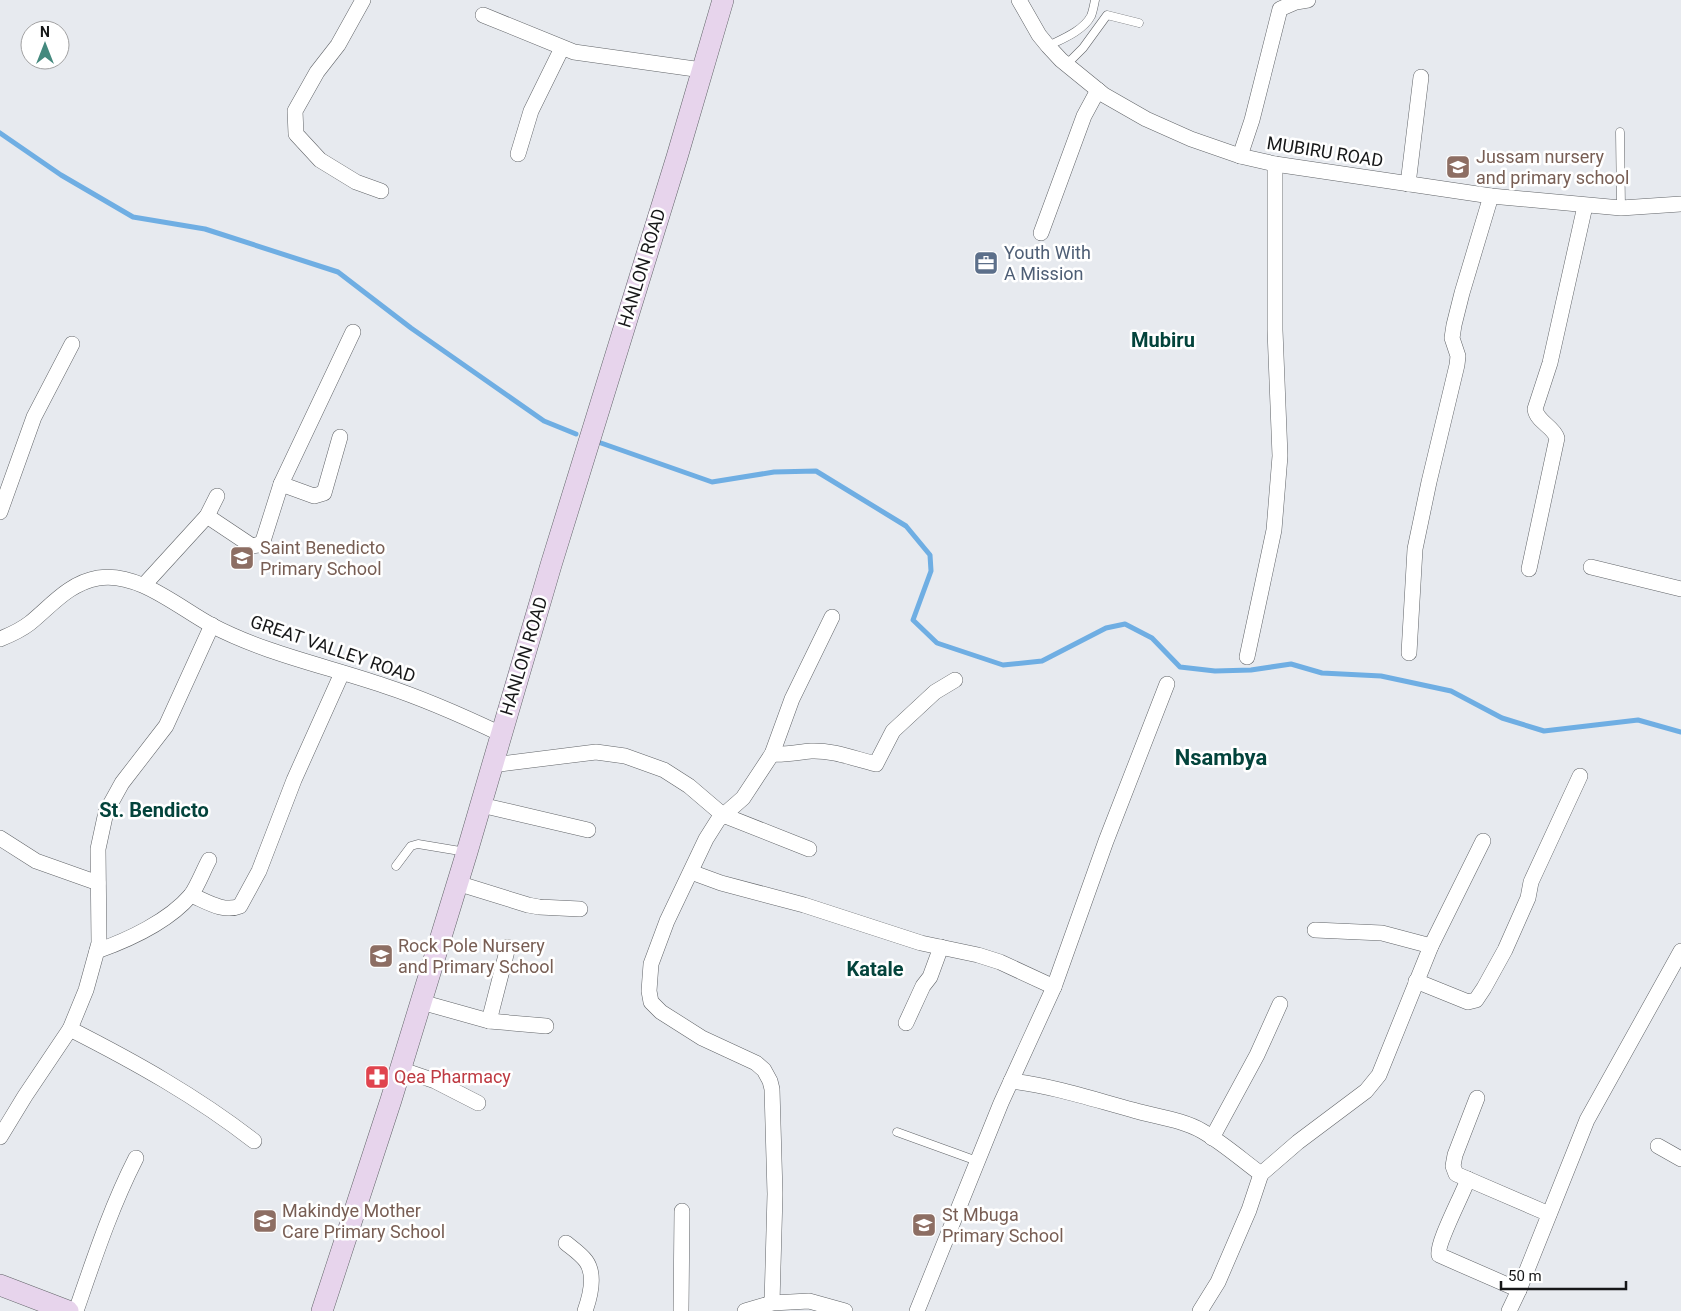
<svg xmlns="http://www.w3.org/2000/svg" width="1681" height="1311" font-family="Roboto,sans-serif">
  <rect width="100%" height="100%" fill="#e7eaef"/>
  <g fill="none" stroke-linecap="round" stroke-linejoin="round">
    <g stroke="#6faee3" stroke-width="5">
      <path d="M 0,133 L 61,175 L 133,217 L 205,229 L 338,272 L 411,328 L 544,421 L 576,434"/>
      <path d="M 601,443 L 712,482 L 774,472 L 816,471 L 906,526 L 930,555 L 931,571 L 913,620 L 937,643 L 1003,665 L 1042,661 L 1106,628 L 1125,624 L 1152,638 L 1180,667 L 1215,671 L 1251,670 L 1291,664 L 1322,673 L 1381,676 L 1451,691 L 1502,718 L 1544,731 L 1638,720 L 1681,732"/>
    </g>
    <defs>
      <g id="service">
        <path d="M 1048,46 C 1062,39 1083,31 1091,16 C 1093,11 1094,5 1095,0"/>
        <path d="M 1066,65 L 1083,48 L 1107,15 L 1139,23"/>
        <path d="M 1620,132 L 1621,208"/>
        <path d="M 396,866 L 411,846 L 418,844 L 466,852"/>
        <path d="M 897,1132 L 977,1161"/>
      </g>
      <g id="minor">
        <path d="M 363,0 L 338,45 L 317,72 L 295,111 L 296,134 L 320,160 L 356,182 L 381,191"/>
        <path d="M 1019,0 L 1039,35 L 1048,46 L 1061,60 L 1104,95 L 1146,119 L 1191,139 L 1240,156 L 1275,164 L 1491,196 L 1621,208 L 1681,204"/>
        <path d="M 483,15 L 574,52 L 702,70"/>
        <path d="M 518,154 L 531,111 L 562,48"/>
        <path d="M 1240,156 L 1252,120 L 1280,9 L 1296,2 L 1308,0"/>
        <path d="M 1408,184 L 1421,77"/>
        <path d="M 1041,233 L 1084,116 L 1098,90"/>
        <path d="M 281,484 L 314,496 L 324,493 L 340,437"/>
        <path d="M 0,512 L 34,417 L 72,344"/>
        <path d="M 207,516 L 252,546 L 258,545 L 263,541 L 281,484 L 353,332"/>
        <path d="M 1591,567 L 1681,589"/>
        <path d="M 1529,569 L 1557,438 C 1553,426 1537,422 1535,409 L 1550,363 L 1585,206"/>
        <path d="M 144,585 L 207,516 L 217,496"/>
        <path d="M 0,639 C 10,635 21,630 30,623 C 51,606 69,583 98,578 C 137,571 178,607 211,625 C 266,654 327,666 385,686 C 425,699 463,716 501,734"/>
        <path d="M 1409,653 L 1415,549 L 1429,482 L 1457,365 L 1458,356 L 1452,338 L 1454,325 L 1462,293 L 1491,196"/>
        <path d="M 1247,657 L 1274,530 L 1280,456 L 1275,330 L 1275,164"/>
        <path d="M 772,754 C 786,755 798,752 811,751 C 833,750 855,759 876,764 L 893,731 L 935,692 L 955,680"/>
        <path d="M 492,765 L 596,752 L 625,756 L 664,770 L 689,786 L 723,815 L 809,849"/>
        <path d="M 481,805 L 588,830"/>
        <path d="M 0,838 L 36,861 L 98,883"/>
        <path d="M 691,872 L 721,883 L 804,905 L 921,943 L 978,955 L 1000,962 L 1054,987"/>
        <path d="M 457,883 L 528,905 L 539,907 L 580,909"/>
        <path d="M 191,895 C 206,901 223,913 240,906 L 259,871 L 294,780 L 342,673"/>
        <path d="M 1315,930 L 1382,933 L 1431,946"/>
        <path d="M 97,951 C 128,940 169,921 191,895 C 198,885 203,871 209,860"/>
        <path d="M 1416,981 L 1468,1002 L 1476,1000 L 1484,988 L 1505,950 L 1528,898 L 1531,882 L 1580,776"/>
        <path d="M 421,1002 L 489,1021 L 546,1026"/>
        <path d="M 489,1021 L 508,947"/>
        <path d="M 906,1023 L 923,986 L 930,977 L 941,947"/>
        <path d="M 70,1029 C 135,1062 196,1096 254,1141"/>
        <path d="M 400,1069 L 435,1081 L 478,1103"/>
        <path d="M 1011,1081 C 1053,1086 1092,1099 1133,1110 C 1156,1117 1181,1119 1202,1131 C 1223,1143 1242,1160 1261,1174 L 1249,1210 L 1218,1282 L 1200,1311"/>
        <path d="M 1477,1098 L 1455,1155 L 1453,1166 L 1456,1174 L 1549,1214"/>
        <path d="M 0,1137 L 25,1096 L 70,1029 L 86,990 L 99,943 L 98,849 L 106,812 L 122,783 L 166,726 L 212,625"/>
        <path d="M 1212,1138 L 1257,1055 L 1280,1004"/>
        <path d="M 1658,1146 L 1681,1159"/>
        <path d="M 1261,1174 L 1298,1142 L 1366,1091 L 1379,1075 L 1431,946 L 1483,841"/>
        <path d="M 1468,1179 C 1463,1194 1436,1244 1439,1255 L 1519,1290"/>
        <path d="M 566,1243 C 572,1248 581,1254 586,1261 C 596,1275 590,1297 585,1311"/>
        <path d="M 772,1303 L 775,1194 L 772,1089 L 770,1081 L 764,1070 L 756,1063 L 702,1038 L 661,1012 L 651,1002 L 649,991 L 651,964 L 667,921 L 706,839 L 718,820 L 743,798 L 772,754 L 792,699 L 832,617"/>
        <path d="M 76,1311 C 94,1259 111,1207 136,1158"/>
        <path d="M 681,1311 L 682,1211"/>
        <path d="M 745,1311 L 772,1303 L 809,1301 L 845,1311"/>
        <path d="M 917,1311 L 1001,1103 L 1054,987 L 1106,841 L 1167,684"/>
        <path d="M 1509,1311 L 1519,1290 L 1587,1120 L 1681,951"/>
      </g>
      <g id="secondary">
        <path d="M 0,1285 L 68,1311"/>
        <path d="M 322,1311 L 391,1100 L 467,852 L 551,565 L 677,157 L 723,0"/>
      </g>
    </defs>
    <use href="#service" stroke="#616468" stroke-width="9"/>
    <use href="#minor" stroke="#616468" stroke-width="16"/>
    <use href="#secondary" stroke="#616468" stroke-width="22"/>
    <use href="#service" stroke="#fff" stroke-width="8"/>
    <use href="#minor" stroke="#fff" stroke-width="15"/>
    <use href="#secondary" stroke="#e7d4ec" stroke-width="21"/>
  </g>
  <defs>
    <symbol id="school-square" viewBox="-11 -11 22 22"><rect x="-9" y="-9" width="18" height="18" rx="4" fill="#8d6e63" stroke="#fff"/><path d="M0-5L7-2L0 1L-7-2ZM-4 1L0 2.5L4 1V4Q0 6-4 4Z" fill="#fff"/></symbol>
    <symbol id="office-square" viewBox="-11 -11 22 22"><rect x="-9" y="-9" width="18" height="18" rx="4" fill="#5c6f8a" stroke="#fff"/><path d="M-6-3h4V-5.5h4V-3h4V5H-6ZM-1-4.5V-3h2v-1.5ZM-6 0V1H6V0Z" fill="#fff"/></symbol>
    <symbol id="pharmacy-square" viewBox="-11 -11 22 22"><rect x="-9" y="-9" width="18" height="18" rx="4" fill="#e0444e" stroke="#fff"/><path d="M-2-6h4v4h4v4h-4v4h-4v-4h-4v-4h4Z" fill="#fff"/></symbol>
  </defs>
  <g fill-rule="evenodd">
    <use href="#school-square" x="1444" y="153" width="28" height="28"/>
    <use href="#office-square" x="972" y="249" width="28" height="28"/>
    <use href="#school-square" x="228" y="544" width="28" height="28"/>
    <use href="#school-square" x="367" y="942" width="28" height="28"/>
    <use href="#pharmacy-square" x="363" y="1063" width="28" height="28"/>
    <use href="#school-square" x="251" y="1207" width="28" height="28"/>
    <use href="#school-square" x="910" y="1211" width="28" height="28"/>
  </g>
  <g text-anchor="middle" stroke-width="5" stroke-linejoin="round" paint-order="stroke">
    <g font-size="18" fill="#161718" stroke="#fff">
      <text transform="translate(1325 152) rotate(9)" y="6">MUBIRU ROAD</text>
      <text transform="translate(642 268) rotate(-73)" y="6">HANLON ROAD</text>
      <text transform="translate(333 649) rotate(19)" y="6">GREAT VALLEY ROAD</text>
      <text transform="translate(524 656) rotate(-73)" y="6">HANLON ROAD</text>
    </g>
    <g font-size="18" fill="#785e54" stroke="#fff" text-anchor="start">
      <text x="1476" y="163">Jussam nursery<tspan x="1476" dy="21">and primary school</tspan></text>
      <text x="260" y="554">Saint Benedicto<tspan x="260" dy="21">Primary School</tspan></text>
      <text x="398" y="952">Rock Pole Nursery<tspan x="398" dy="21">and Primary School</tspan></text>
      <text x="282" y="1217">Makindye Mother<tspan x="282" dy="21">Care Primary School</tspan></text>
      <text x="942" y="1221">St Mbuga<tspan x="942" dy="21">Primary School</tspan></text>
    </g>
    <g font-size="18" fill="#4e5e75" stroke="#fff" text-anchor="start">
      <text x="1004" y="259">Youth With<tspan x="1004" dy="21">A Mission</tspan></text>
    </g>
    <g font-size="18" fill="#be3a42" stroke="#fff" text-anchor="start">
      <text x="394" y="1083">Qea Pharmacy</text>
    </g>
    <g font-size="20" font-weight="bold" fill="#03433b" stroke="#fff">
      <text x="1163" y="347">Mubiru</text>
      <text x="154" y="817">St. Bendicto</text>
      <text x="875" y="976">Katale</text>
    </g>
    <g font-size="22" font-weight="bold" fill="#03433b" stroke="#fff">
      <text x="1221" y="765">Nsambya</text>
    </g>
  </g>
  <g transform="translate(45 45)"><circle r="24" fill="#ffffff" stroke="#a2a2a3"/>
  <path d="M0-4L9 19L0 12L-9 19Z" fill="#44897e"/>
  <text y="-8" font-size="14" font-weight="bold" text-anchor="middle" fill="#161718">N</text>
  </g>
  <path d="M1501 1281v8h125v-8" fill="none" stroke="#161718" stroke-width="2.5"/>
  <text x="1508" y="1281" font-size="15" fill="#161718" stroke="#ffffff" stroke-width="4" paint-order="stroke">50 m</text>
</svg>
